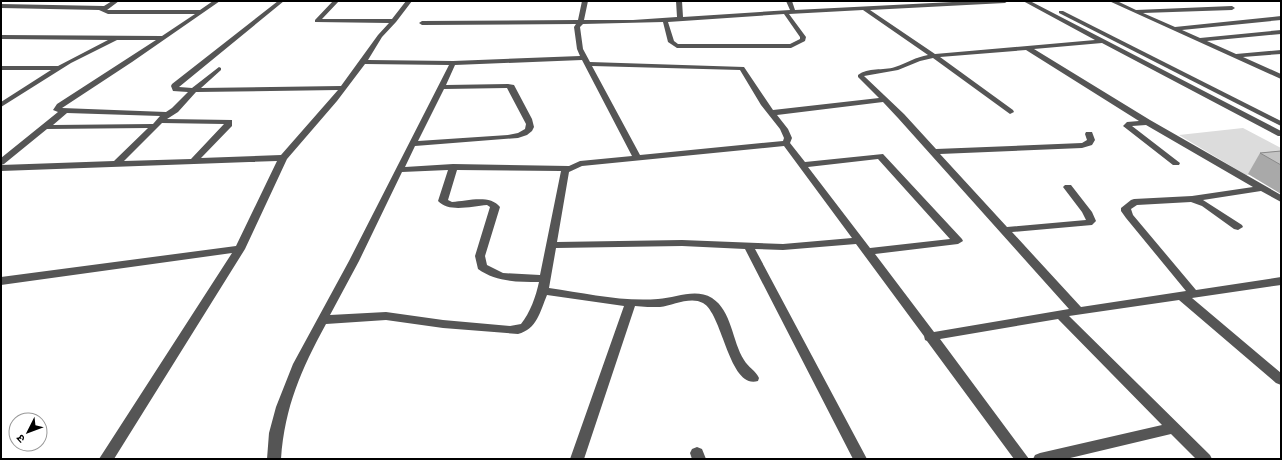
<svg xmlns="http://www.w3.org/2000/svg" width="1282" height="460" font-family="'IBM Plex Sans','Noto Sans Devanagari',sans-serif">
  <rect width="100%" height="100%" fill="#fff"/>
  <path fill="#dcdcdc" d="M 1243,128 L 1281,148 L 1281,171 L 1246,175 L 1179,135 Z"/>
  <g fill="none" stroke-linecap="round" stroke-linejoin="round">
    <g fill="#555" fill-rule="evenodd">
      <path d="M 112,1 L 119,1 L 107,10 L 200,10 L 213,1 L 220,1 L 132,62 L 62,108 L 166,112 L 172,108 L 188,92 L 173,91 L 171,86 L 172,84 L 278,1 L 284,1 L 179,87 L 192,88 L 219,67 L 221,68 L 221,70 L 201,88 L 341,86 L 378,35 L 389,23 L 315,22 L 315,20 L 333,1 L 339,1 L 322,19 L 392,19 L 406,1 L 412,1 L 396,22 L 382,37 L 368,60 L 453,61 L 580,56 L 577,49 L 574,27 L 576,24 L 422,25 L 419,23 L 422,21 L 578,20 L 582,1 L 588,1 L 584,20 L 633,20 L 677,17 L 676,1 L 682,1 L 683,17 L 790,10 L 786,1 L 792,1 L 795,10 L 972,1 L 1008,1 L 1005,3 L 870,10 L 935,54 L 1095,40 L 1023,1 L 1030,1 L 1281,131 L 1281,136 L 1278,136 L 1102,43 L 1034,49 L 1150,120 L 1281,195 L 1281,202 L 1261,191 L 1203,200 L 1242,225 L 1243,227 L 1238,230 L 1234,229 L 1202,206 L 1191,202 L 1137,205 L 1131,209 L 1133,215 L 1196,290 L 1281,277 L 1281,285 L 1192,298 L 1281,373 L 1281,385 L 1276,383 L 1179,300 L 1069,316 L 1210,455 L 1212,459 L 1196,459 L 1171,434 L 1066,459 L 1033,459 L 1035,455 L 1040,453 L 1162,425 L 1058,319 L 940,339 L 1029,459 L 1014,459 L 927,341 L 925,340 L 924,336 L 856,244 L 783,250 L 755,249 L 867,459 L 853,459 L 745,249 L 682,246 L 556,248 L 549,288 C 585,293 622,302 658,299 C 676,298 695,288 712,298 C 732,311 732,341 744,360 C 748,367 756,371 759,378 L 758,381 C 729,390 723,314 703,303 C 691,296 673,305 660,307 C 652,307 643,307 635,306 L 584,459 L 570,459 L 624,306 L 547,295 C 540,312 537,329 518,334 L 443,328 L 386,320 L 326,324 C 301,370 285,406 281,459 L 267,459 L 269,433 L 276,407 L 293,364 L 349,261 L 449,65 L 365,64 L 337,101 L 287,159 L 245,249 L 114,459 L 99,459 L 232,253 L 1,285 L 1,277 L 236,246 L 277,161 L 1,171 L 1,165 L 114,161 L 148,128 L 47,129 L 4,164 L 1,165 L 1,158 L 58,112 L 53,110 L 57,104 L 156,40 L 117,40 L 71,63 L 1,107 L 1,102 L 51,70 L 1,70 L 1,66 L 58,66 L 108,40 L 1,39 L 1,35 L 162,36 L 195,14 L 108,14 L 99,10 L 1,8 L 1,4 L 104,6 ZM 863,10 L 928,55 C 916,57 907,63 895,67 C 883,71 868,67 858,75 L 858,77 L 879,98 L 773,110 L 744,67 L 590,62 L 583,49 L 580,27 L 583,24 L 663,22 L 668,42 L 677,48 L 791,48 L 805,41 L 806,37 L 789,14 ZM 784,14 L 800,37 L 800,39 L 790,44 L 678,44 L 674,41 L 668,22 ZM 1026,50 L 1139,121 L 1127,122 L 1123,126 L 1173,165 L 1179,165 L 1180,163 L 1132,126 L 1146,125 L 1253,187 L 1192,196 L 1134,199 L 1131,200 L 1121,208 L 1121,211 L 1126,218 L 1186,291 L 1081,307 L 1012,232 L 1092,225 L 1096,221 L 1092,212 L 1071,185 L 1065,185 L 1063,187 L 1082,212 L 1086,220 L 1007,227 L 940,154 L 1082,148 L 1092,145 L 1095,140 L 1092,132 L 1086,132 L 1085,134 L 1087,140 L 1082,143 L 936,149 L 904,114 L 864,76 L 898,70 L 920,61 L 933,58 L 1010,114 L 1014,112 L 1013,110 L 940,57 ZM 582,60 L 632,156 L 580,161 L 569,166 L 453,164 L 405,167 L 415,146 L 518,138 L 527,135 L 532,131 L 534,127 L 532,119 L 514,85 L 508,84 L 446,85 L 455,65 ZM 592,66 L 740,70 L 761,105 L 780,129 L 784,138 L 783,141 L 640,155 ZM 507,88 L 526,124 L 525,129 L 518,133 L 508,135 L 418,141 L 444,89 ZM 338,90 L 281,155 L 201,158 L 232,126 L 232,120 L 167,119 L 178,112 L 196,92 ZM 883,102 L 898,118 L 1069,309 L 934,332 L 875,254 L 958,244 L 963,241 L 962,239 L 883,154 L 805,162 L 790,143 L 792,138 L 788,129 L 777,115 ZM 67,113 L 160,116 L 153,124 L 53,125 ZM 162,123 L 224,124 L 191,159 L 124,161 ZM 784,146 L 852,238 L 783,244 L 682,240 L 557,242 L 569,172 L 582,166 ZM 878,159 L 950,239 L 870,248 L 808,167 ZM 448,170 L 438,201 C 449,213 472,206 487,205 L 490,207 L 475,256 L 478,269 C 496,282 518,282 539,282 C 536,296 530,313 521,324 L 510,326 L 443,320 L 386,312 L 330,315 L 359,261 L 402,172 ZM 457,170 L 561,171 L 540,275 L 503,273 L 487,265 L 485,256 L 500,207 C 490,194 467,201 452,202 L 448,200 Z"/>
      <path d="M 1109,1 L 1117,1 L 1136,10 L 1232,6 L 1235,8 L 1232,10 L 1143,13 L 1175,27 L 1281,16 L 1281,20 L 1182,30 L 1200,38 L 1281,30 L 1281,34 L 1207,41 L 1236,54 L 1281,50 L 1281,54 L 1243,57 L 1281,74 L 1281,79 Z"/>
      <path d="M 1059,11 L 1063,11 L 1281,121 L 1281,126 L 1059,13 Z"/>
      <path d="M 697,447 L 702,449 L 706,459 L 692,459 L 690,453 L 692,449 Z"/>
    </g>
  </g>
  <path fill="#a9a9a9" d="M 1281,151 L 1281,194 L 1248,174 L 1260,153 Z"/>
  <path fill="#c4c4c4" stroke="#898989" d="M 1281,151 L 1281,165 L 1260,153 Z"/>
  <rect width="1282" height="460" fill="none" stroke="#000000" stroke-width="4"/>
  <g transform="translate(28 432) rotate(228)"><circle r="19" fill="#ffffff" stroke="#999999"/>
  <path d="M0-3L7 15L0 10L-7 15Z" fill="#000000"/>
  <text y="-6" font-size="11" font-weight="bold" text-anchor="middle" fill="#000000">उ</text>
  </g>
</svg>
